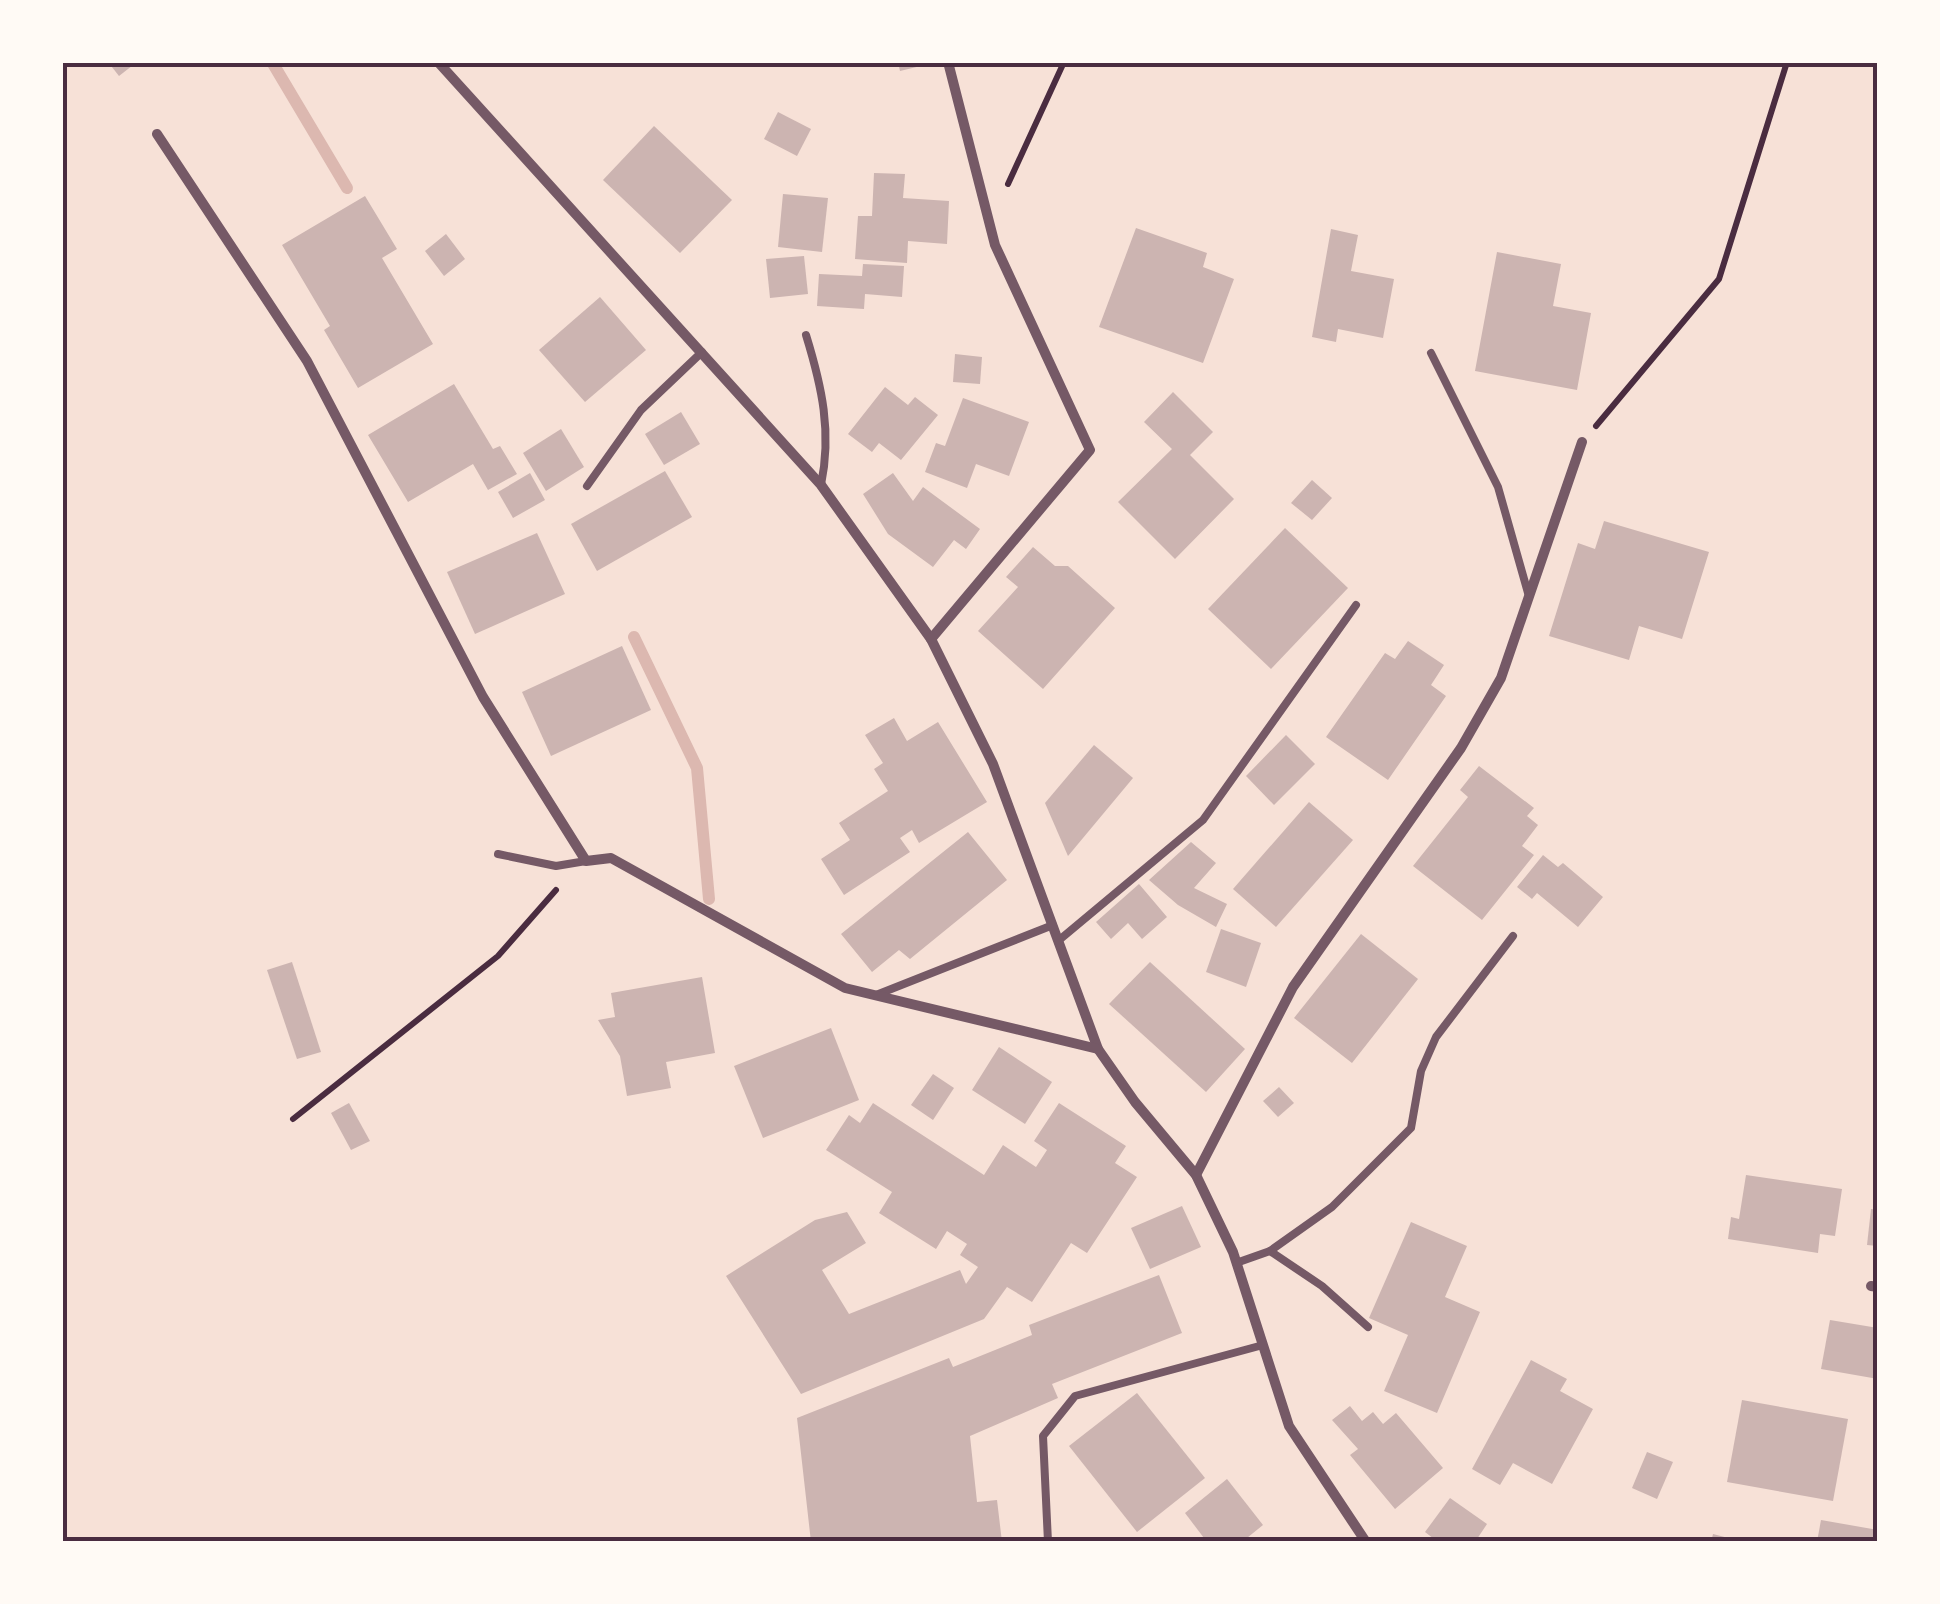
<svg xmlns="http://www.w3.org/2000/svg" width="1940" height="1604" font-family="'Golos Text',sans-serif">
  <rect width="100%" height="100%" fill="#f7e1d7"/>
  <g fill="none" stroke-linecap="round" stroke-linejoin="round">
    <g stroke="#dcb8b0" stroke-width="12">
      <path d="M 272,62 L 347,188"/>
      <path d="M 634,637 L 697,768 L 709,899"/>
    </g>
  </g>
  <g fill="#ccb4b1">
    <path d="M 108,62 L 137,62 L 119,76 Z"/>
    <path d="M 898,62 L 929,62 L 929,64 L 900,71 Z"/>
    <path d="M 778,112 L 811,129 L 797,156 L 764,139 Z"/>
    <path d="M 654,126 L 732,200 L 680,253 L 603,180 Z"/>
    <path d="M 874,173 L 905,174 L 903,198 L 949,201 L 947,244 L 908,241 L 907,263 L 855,259 L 858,216 L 872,216 Z"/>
    <path d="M 783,194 L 828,198 L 822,252 L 778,247 Z"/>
    <path d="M 365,196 L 397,249 L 382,258 L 433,344 L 358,388 L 324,330 L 330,326 L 282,245 Z"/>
    <path d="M 1136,228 L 1207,253 L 1203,267 L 1234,279 L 1203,363 L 1099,327 Z"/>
    <path d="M 1331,229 L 1358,235 L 1351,271 L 1394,279 L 1383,338 L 1338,329 L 1336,342 L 1312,337 Z"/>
    <path d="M 446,234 L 465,259 L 444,276 L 425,251 Z"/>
    <path d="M 1497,252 L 1561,264 L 1553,306 L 1591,313 L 1577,390 L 1475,371 Z"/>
    <path d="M 804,256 L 808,294 L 770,298 L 766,259 Z"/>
    <path d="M 863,264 L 904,266 L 902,297 L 865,294 L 864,309 L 817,306 L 819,274 L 862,276 Z"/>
    <path d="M 600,297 L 646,350 L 585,402 L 539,350 Z"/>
    <path d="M 955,354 L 982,357 L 980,384 L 953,382 Z"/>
    <path d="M 454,384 L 493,449 L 500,446 L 517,474 L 488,490 L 473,464 L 408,502 L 368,435 Z"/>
    <path d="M 885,387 L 908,405 L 915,397 L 938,415 L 901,460 L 879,443 L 872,452 L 848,434 Z"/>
    <path d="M 1173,392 L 1213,432 L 1190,455 L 1234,499 L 1175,559 L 1118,502 L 1172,449 L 1144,422 Z"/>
    <path d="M 963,398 L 1029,422 L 1009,476 L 976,464 L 967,488 L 925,472 L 936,443 L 945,446 Z"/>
    <path d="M 681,412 L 700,444 L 664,465 L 645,434 Z"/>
    <path d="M 561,429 L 584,467 L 546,491 L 523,453 Z"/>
    <path d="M 665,471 L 692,517 L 597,571 L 571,524 Z"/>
    <path d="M 530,473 L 545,500 L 513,518 L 498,492 Z"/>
    <path d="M 893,473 L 913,501 L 923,487 L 980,529 L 966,549 L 954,540 L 933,567 L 888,534 L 863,494 Z"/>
    <path d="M 1312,480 L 1332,498 L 1312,520 L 1291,503 Z"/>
    <path d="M 1604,521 L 1709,552 L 1682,639 L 1639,626 L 1629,660 L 1549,636 L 1578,543 L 1595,549 Z"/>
    <path d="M 1285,528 L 1348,588 L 1271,669 L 1208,609 Z"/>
    <path d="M 537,533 L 565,594 L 475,634 L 447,572 Z"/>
    <path d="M 1033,547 L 1055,566 L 1068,566 L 1115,608 L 1043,689 L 978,631 L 1018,587 L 1006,577 Z"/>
    <path d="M 1408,641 L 1444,665 L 1431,685 L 1446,696 L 1388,780 L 1326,737 L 1385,653 L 1395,659 Z"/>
    <path d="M 622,646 L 651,710 L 551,756 L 522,692 Z"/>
    <path d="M 894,718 L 907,741 L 938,722 L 987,802 L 919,843 L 912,830 L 900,838 L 910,852 L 844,895 L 821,859 L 850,840 L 839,823 L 888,791 L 874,769 L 883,763 L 865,735 Z"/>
    <path d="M 1286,735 L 1315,764 L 1274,805 L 1246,776 Z"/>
    <path d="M 1094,745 L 1133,778 L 1068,856 L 1045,803 Z"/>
    <path d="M 1479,766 L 1534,808 L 1527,816 L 1538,825 L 1522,846 L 1534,855 L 1482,920 L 1413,866 L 1468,797 L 1460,790 Z"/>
    <path d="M 1309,802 L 1353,840 L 1276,927 L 1233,889 Z"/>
    <path d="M 968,832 L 1007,880 L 910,959 L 899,950 L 872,972 L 841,934 Z"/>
    <path d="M 1191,842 L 1216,863 L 1194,888 L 1227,904 L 1216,927 L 1178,905 L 1149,880 Z"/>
    <path d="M 1543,855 L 1558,867 L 1563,863 L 1603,897 L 1578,927 L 1537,893 L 1532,899 L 1517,887 Z"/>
    <path d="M 1139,884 L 1167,917 L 1142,939 L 1128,923 L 1111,939 L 1096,922 Z"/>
    <path d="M 1221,929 L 1261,943 L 1246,987 L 1206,972 Z"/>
    <path d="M 1361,934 L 1418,979 L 1352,1063 L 1294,1018 Z"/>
    <path d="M 292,962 L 321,1052 L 297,1059 L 267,970 Z"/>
    <path d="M 1150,962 L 1245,1049 L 1206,1092 L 1109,1004 Z"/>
    <path d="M 702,977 L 715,1053 L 666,1062 L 671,1088 L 627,1096 L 620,1056 L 598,1020 L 615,1017 L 611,993 Z"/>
    <path d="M 831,1028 L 859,1100 L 763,1138 L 734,1066 Z"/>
    <path d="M 999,1047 L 1052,1082 L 1025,1124 L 972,1090 Z"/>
    <path d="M 933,1074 L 954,1088 L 933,1120 L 911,1105 Z"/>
    <path d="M 1279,1087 L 1294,1103 L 1278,1117 L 1263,1101 Z"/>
    <path d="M 349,1103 L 370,1141 L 351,1150 L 331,1113 Z"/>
    <path d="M 873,1103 L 984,1175 L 1003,1145 L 1036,1167 L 1047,1150 L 1034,1141 L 1059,1103 L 1126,1146 L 1115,1163 L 1137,1177 L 1087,1253 L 1071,1243 L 1032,1302 L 1007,1287 L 984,1319 L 801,1394 L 726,1276 L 815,1220 L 847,1212 L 866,1243 L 822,1270 L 849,1314 L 960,1270 L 966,1284 L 978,1267 L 960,1255 L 967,1244 L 947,1231 L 936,1249 L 879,1213 L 892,1192 L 826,1150 L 849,1115 L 860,1123 Z"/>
    <path d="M 1746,1175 L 1842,1189 L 1835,1236 L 1820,1234 L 1818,1253 L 1728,1239 L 1731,1217 L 1739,1219 Z"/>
    <path d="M 1182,1206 L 1201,1247 L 1150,1269 L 1131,1228 Z"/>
    <path d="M 1871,1209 L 1878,1210 L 1878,1246 L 1867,1245 Z"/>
    <path d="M 1411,1222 L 1467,1246 L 1445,1297 L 1480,1312 L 1437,1413 L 1384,1391 L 1408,1335 L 1369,1318 Z"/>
    <path d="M 1159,1275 L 1182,1333 L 1052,1384 L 1058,1398 L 970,1436 L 977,1502 L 997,1500 L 1002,1542 L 811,1542 L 797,1418 L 949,1358 L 953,1367 L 1032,1335 L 1029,1325 Z"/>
    <path d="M 1830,1320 L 1878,1328 L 1878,1379 L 1821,1369 Z"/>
    <path d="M 1531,1360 L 1567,1379 L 1560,1391 L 1593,1409 L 1552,1484 L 1513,1463 L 1500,1485 L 1472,1469 Z"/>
    <path d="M 1137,1393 L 1205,1478 L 1137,1532 L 1069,1446 Z"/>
    <path d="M 1742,1400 L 1848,1419 L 1833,1501 L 1727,1482 Z"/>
    <path d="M 1350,1406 L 1362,1421 L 1373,1412 L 1383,1424 L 1396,1413 L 1443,1468 L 1395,1509 L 1350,1455 L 1358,1449 L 1332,1420 Z"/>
    <path d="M 1647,1452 L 1673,1462 L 1657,1499 L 1632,1488 Z"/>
    <path d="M 1227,1479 L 1263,1525 L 1242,1542 L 1207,1542 L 1185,1513 Z"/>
    <path d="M 1450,1498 L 1487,1524 L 1475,1542 L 1438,1542 L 1425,1532 Z"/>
    <path d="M 1821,1520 L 1878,1530 L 1878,1542 L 1817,1542 Z"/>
    <path d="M 1713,1534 L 1736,1540 L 1736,1542 L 1711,1542 Z"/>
  </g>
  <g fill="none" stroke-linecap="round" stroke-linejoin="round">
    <g stroke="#4a2c40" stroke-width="6">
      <path d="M 1008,184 L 1064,62"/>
      <path d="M 1596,426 L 1719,279 L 1787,62"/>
      <path d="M 293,1119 L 498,956 L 556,890"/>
    </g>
    <g stroke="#755966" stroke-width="8">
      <path d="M 806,335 C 822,387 832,432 821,485"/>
      <path d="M 1431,353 L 1498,487 L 1528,593"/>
      <path d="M 587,486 L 641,410 L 702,352"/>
      <path d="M 498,854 L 556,866 L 586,861"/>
      <path d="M 1058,941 L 1203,820 L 1356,605"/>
      <path d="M 876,995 L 1053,925"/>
      <path d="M 1236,1263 L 1270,1251"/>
      <path d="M 1368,1327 L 1322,1286 L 1270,1251 L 1332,1207 L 1411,1128 L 1421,1071 L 1436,1037 L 1513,936"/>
      <path d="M 1048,1542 L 1043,1436 L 1075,1396 L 1263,1345"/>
    </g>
    <g stroke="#755966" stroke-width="10">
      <path d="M 438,62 L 821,485 L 931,639 L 993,764 L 1098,1049 L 1135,1102 L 1196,1175 L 1233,1252 L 1289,1426 L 1366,1542"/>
      <path d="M 157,134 L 307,361 L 483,697 L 586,861 L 611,858 L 845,988 L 1098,1049"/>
      <path d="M 931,639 L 1090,450 L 995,245 L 948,62"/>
      <path d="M 1196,1175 L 1293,987 L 1461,748 L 1501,678 L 1582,442"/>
      <path d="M 1871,1286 L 1878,1287"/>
    </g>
  </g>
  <rect width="1940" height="1604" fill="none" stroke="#fffaf5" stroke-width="130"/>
  <rect x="65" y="65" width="1810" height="1474" fill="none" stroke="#4a2c40" stroke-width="4"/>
</svg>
